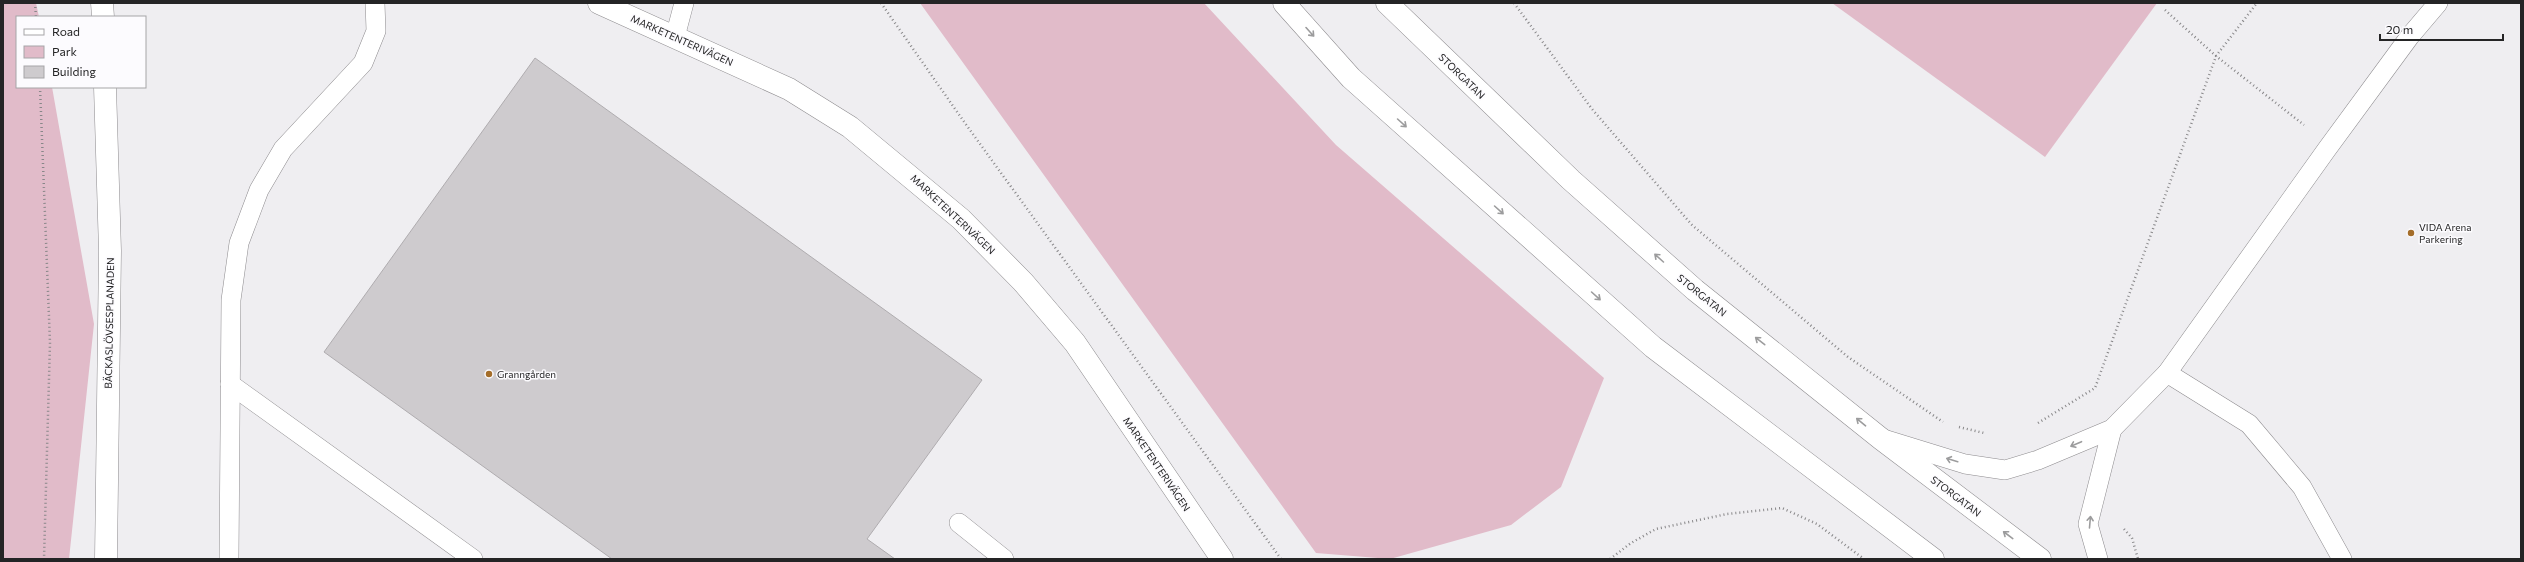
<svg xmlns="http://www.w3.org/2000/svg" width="2524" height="562" font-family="Commissioner,sans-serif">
  <rect width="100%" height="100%" fill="#efeef1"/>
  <g fill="#e1bbc9">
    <path d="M 3,3 L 36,3 L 39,17 L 17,17 L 17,87 L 52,87 L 94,324 L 69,559 L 3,559 Z"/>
    <path d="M 920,3 L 1204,3 L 1336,145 L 1604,378 L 1561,487 L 1511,525 L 1390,559 L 1316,553 Z"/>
    <path d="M 1832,3 L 2157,3 L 2045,157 Z"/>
  </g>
  <path fill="#cecbce" stroke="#afacaf" d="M 535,58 L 982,380 L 867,539 L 895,559 L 612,559 L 324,352 Z"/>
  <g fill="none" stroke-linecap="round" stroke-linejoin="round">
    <defs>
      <g id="service">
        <path d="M 675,37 L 684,3"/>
        <path d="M 2167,373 L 2327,149 L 2410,36 L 2438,3"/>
        <path d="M 230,384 L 473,559"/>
        <path d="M 1887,440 L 1965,464 L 2005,470 L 2038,460 L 2112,429 L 2167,373 L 2249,424 L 2302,487 L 2342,559"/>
        <path d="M 959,523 L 1004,559"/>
        <path d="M 229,559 L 231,300 L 239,243 L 259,190 L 283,149 L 363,63 L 376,31 L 375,3"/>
        <path d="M 2098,559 L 2088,524 L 2112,429"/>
      </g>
      <path id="minor" d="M 599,3 L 789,89 L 850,127 L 961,219 L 1023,282 L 1075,343 L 1222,559"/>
      <g id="tertiary">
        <path d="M 102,3 L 103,17"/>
        <path d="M 105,87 L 110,251 L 106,559"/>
      </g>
      <g id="secondary">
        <path d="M 1284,3 L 1351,78 L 1653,347 L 1933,559"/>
        <path d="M 1387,3 L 1571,180 L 1695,290 L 1880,438 L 2040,559"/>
      </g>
    </defs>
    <use href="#service" stroke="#8d8b8e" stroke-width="20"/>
    <use href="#minor" stroke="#8d8b8e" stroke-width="23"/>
    <use href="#tertiary" stroke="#8d8b8e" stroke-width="23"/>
    <use href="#secondary" stroke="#8d8b8e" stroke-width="23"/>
    <g stroke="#888789" stroke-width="2.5" stroke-dasharray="1 3" stroke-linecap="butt">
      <path d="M 35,3 L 36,17"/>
      <path d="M 881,3 L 967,126 L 1281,559"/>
      <path d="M 1514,3 L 1592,109 L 1692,225 L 1848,357 L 1943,422"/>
      <path d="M 2165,10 L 2216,56 L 2304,125"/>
      <path d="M 40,87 L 50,343 L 44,559"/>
      <path d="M 2038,423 L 2095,388 L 2216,56 L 2257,3"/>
      <path d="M 1959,427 L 1984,433"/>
      <path d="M 2124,529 L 2132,538 L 2138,559"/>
      <path d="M 1610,559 L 1631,543 L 1656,529 L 1727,514 L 1782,508 L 1817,524 L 1864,559"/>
    </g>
    <use href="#service" stroke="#fff" stroke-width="19"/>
    <use href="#minor" stroke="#fff" stroke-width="22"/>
    <use href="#tertiary" stroke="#fff" stroke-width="22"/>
    <use href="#secondary" stroke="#fff" stroke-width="22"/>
  </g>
  <defs><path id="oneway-shaft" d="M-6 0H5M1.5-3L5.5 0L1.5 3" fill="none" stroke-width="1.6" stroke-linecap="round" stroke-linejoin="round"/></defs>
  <g stroke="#9c9c9d">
    <use href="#oneway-shaft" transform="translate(1310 32) rotate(48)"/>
    <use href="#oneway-shaft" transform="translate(1402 123) rotate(42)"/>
    <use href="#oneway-shaft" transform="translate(1499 210) rotate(42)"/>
    <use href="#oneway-shaft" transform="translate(1659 258) rotate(-138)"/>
    <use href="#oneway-shaft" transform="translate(1596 296) rotate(42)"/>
    <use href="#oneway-shaft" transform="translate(1760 341) rotate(-142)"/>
    <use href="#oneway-shaft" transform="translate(1861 422) rotate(-140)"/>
    <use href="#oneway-shaft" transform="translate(2076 444) rotate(157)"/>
    <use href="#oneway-shaft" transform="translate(1952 460) rotate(-163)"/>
    <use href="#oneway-shaft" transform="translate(2090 522) rotate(-85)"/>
    <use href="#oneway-shaft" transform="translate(2008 535) rotate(-143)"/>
  </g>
  <g fill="#a46d29" stroke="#fcfbfe" stroke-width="1.5">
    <circle cx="2411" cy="233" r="4"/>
    <circle cx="489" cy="374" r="4"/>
  </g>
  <g text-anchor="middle" stroke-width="3" stroke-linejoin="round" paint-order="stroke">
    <g font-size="10" fill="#242425" stroke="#fcfbfe">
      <text transform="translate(682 40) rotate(24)" y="4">MARKETENTERIVÄGEN</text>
      <text transform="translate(1462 76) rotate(44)" y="4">STORGATAN</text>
      <text transform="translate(953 214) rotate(43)" y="4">MARKETENTERIVÄGEN</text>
      <text transform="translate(1702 295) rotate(39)" y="4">STORGATAN</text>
      <text transform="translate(109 323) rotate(-89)" y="4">BÄCKASLÖVSESPLANADEN</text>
      <text transform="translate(1157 464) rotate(56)" y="4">MARKETENTERIVÄGEN</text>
      <text transform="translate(1956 496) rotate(37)" y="4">STORGATAN</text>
    </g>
    <g font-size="10" fill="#242425" stroke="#fcfbfe" text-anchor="start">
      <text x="2419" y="231">VIDA Arena<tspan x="2419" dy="12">Parkering</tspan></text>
      <text x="497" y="378">Granngården</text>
    </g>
  </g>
  <rect width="2524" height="562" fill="none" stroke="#242425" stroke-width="8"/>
  <rect x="16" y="16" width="130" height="72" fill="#fcfbfe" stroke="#a6a5a7"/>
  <rect x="24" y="29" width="20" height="6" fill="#ffffff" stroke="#a6a5a7"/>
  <text x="52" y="36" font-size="12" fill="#242425">Road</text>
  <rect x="24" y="46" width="20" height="12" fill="#e1bbc9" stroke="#a6a5a7"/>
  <text x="52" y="56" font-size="12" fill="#242425">Park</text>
  <rect x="24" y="66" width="20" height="12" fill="#cecbce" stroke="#a6a5a7"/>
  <text x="52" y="76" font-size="12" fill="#242425">Building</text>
  <path d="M2380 34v6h123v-6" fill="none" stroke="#242425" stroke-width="2"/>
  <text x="2386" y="34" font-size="12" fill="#242425" stroke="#fcfbfe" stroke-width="3" paint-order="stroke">20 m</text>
</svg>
